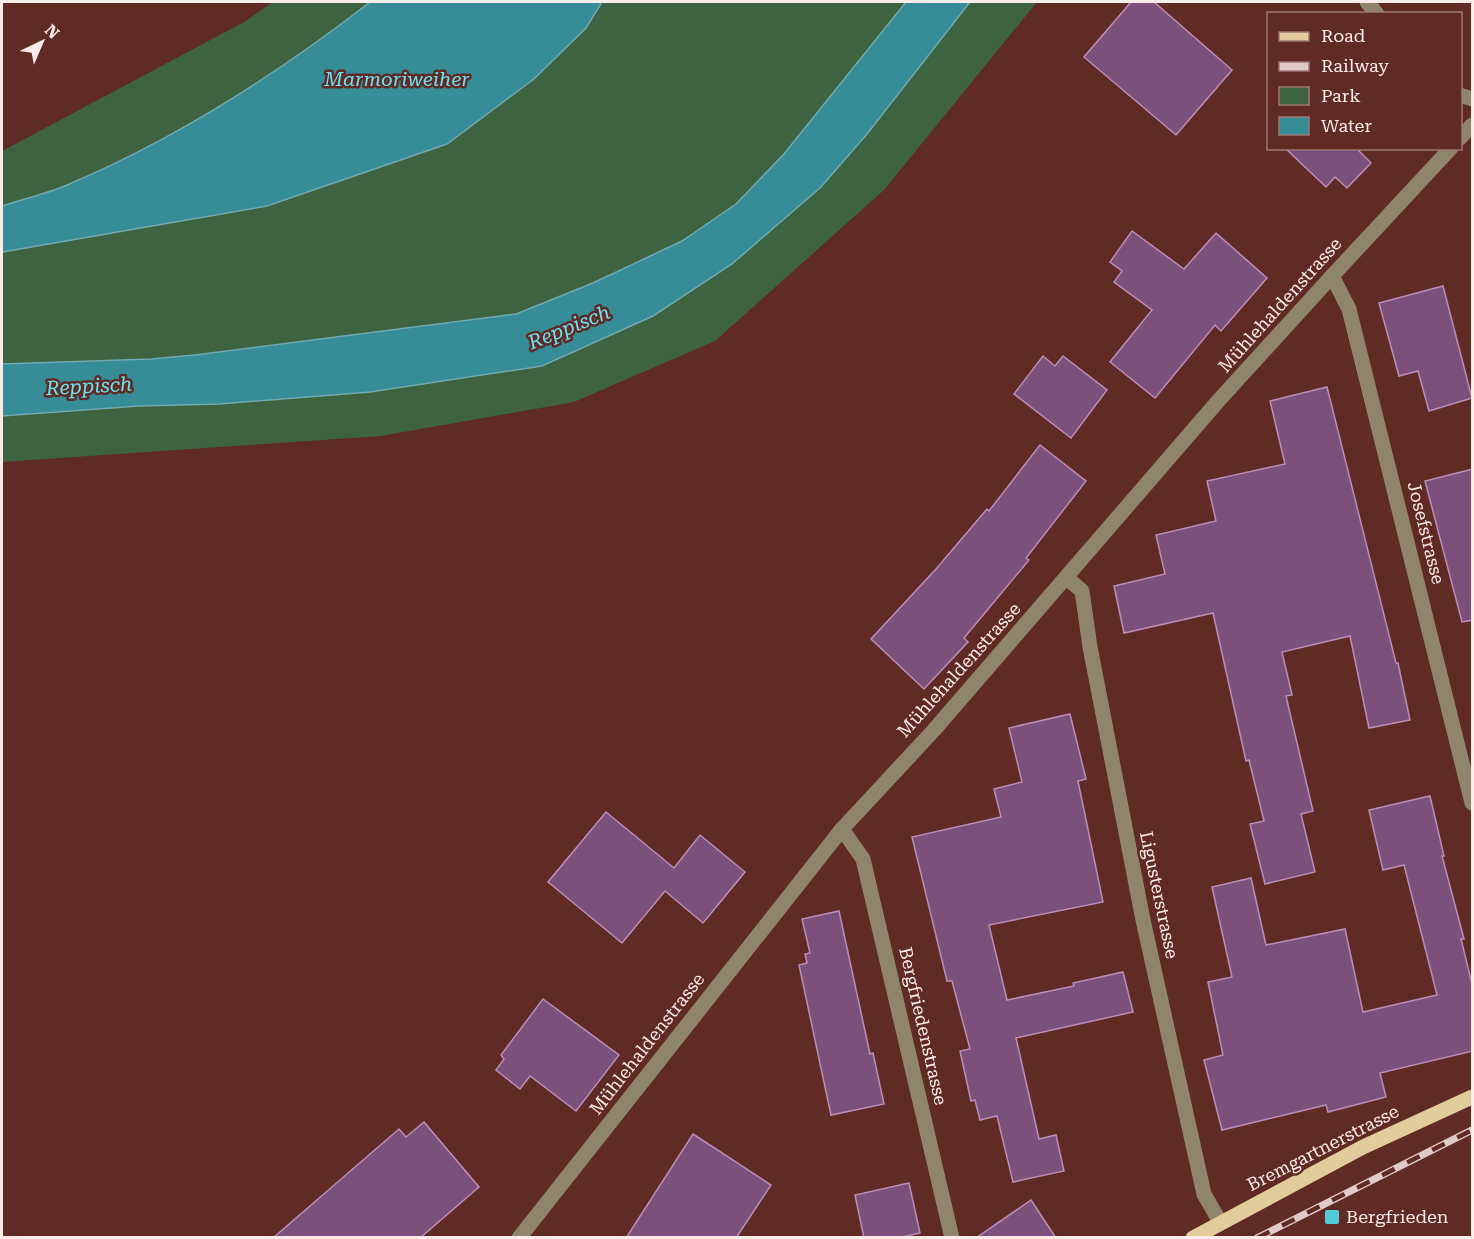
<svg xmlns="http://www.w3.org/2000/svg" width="1474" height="1239" font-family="'Roboto Serif',serif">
  <rect width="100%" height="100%" fill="#602a25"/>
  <path fill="#3d6341" d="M 273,2 L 1037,2 L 884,190 L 715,341 L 574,402 L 381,436 L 2,462 L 2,227 L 146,149 L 65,186 L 2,206 L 2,151 L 244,22 Z"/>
  <g fill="#368c97" stroke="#71a9b0" stroke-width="1.5">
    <path d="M 370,2 L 602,2 L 586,28 L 534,79 L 447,144 L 267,206 L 2,252 L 2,206 C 23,199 46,194 67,185 C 176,139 276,75 370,2 Z"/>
    <path d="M 906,2 L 970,2 L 867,134 L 821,187 L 732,264 L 653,316 L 542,366 L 370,392 L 219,404 L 139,406 L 2,416 L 2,364 L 151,359 L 195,355 L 516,314 L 593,283 L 682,241 L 736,204 L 784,154 Z"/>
  </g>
  <g fill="#7b517b" stroke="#bb8eba" stroke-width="1.5">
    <path d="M 1131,2 L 1154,2 L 1232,70 L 1176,135 L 1084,57 Z"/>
    <path d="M 1285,148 L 1361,148 L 1359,151 L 1371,163 L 1347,188 L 1335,177 L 1326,187 Z"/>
    <path d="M 1132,231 L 1184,269 L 1216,233 L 1267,278 L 1221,331 L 1215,325 L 1155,398 L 1110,362 L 1152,310 L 1114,282 L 1122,271 L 1110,262 Z"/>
    <path d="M 1443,286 L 1472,398 L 1429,411 L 1418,371 L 1399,376 L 1379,303 Z"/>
    <path d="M 1043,356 L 1055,366 L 1063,356 L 1107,390 L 1071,438 L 1014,394 Z"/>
    <path d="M 1327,387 L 1396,663 L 1398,663 L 1410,720 L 1369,728 L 1350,636 L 1282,652 L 1292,695 L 1286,696 L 1313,811 L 1301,814 L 1315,872 L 1265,884 L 1250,824 L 1264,821 L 1249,760 L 1246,761 L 1213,613 L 1124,633 L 1114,586 L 1165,574 L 1156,535 L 1216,521 L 1207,481 L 1285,464 L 1270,401 Z"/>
    <path d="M 1040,445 L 1086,481 L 1026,558 L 1029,560 L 964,638 L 968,642 L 924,689 L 871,639 L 936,569 L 987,509 L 989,511 Z"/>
    <path d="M 1473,469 L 1473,620 L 1462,622 L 1425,481 Z"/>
    <path d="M 1070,714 L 1086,779 L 1078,781 L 1103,902 L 989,925 L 1007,1000 L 1074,986 L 1073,983 L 1123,972 L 1133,1012 L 1016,1038 L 1039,1139 L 1056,1135 L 1064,1171 L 1013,1182 L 997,1116 L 980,1120 L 975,1100 L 971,1101 L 960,1051 L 970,1049 L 952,981 L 947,981 L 912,837 L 1001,817 L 994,789 L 1022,782 L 1009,728 Z"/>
    <path d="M 1430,796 L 1444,856 L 1442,856 L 1464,939 L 1461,939 L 1473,988 L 1473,1051 L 1380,1073 L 1386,1097 L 1328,1112 L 1326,1105 L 1222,1130 L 1204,1060 L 1223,1055 L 1208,982 L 1232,977 L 1212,887 L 1251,878 L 1266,945 L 1345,929 L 1363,1012 L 1437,995 L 1404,865 L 1383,870 L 1369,810 Z"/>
    <path d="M 606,812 L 674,868 L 700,835 L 745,872 L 703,923 L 665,891 L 622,943 L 548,882 Z"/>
    <path d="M 839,911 L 870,1054 L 873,1053 L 884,1104 L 831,1115 L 799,965 L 807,963 L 805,954 L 810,953 L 802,919 Z"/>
    <path d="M 543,999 L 619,1055 L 576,1111 L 530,1076 L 520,1089 L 496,1070 L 504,1059 L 501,1055 Z"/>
    <path d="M 424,1122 L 479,1187 L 420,1238 L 273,1238 L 399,1129 L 406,1137 Z"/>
    <path d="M 693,1134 L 771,1185 L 736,1238 L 626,1238 Z"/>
    <path d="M 909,1183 L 920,1233 L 898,1238 L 864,1238 L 855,1195 Z"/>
    <path d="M 1031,1200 L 1056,1238 L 976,1238 Z"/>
  </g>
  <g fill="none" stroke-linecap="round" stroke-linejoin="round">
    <g stroke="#8f856d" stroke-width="15">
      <path d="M 1367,2 L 1377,14"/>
      <path d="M 1460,95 L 1472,99"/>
      <path d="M 1460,138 L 1472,125"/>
      <path d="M 1332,276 L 1349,309 L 1472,803"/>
      <path d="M 1067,578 L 1082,591 L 1090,647 L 1143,920 L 1204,1194 L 1220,1222"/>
      <path d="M 842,829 L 863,859 L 952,1238"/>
      <path d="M 519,1238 L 842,829 L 934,730 L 1219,400 L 1332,276 L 1451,148"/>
    </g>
    <path stroke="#e2cc9b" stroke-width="15" d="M 1193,1238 L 1363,1147 L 1472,1097"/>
    <defs>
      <path id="rail" d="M 1257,1238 L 1472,1130"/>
    </defs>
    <use href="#rail" stroke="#e1cbc9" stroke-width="7"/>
    <use href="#rail" stroke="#602a25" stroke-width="4.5" stroke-dasharray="14" stroke-linecap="butt"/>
  </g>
  <rect fill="#53cbda" stroke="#602a25" stroke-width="2" x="1324" y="1209" width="16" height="16" rx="3"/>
  <g text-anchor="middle" stroke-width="5" stroke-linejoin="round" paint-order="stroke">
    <g font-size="18" fill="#fbecea" stroke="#602a25">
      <text transform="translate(1280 305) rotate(-48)" y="6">Mühlehaldenstrasse</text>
      <text transform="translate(1426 533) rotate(76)" y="6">Josefstrasse</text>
      <text transform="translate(959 670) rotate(-48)" y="6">Mühlehaldenstrasse</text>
      <text transform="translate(1159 895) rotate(78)" y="6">Ligusterstrasse</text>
      <text transform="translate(923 1026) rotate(77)" y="6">Bergfriedenstrasse</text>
      <text transform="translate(647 1044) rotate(-52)" y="6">Mühlehaldenstrasse</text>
      <text transform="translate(1323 1148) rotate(-27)" y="6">Bremgartnerstrasse</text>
    </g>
    <g font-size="18" fill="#fbecea" stroke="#602a25" text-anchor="start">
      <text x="1346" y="1223">Bergfrieden</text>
    </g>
    <g font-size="20" font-style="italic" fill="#68e5f5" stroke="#602a25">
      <text x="397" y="86">Marmoriweiher</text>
      <text transform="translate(569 327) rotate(-22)" y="7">Reppisch</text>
      <text transform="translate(89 386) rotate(-3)" y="7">Reppisch</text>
    </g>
  </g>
  <rect width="1474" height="1239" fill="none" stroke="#fbecea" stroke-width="6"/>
  <rect x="1267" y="12" width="195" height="138" fill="#602a25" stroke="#9e7874" stroke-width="1.5"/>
  <rect x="1279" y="32" width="30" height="9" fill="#e2cc9b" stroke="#9e7874" stroke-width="1.5"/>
  <text x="1321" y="42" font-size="18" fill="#fbecea">Road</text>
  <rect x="1279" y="62" width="30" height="9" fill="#e1cbc9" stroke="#9e7874" stroke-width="1.5"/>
  <text x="1321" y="72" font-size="18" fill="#fbecea">Railway</text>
  <rect x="1279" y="87" width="30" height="18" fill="#3d6341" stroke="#9e7874" stroke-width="1.5"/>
  <text x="1321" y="102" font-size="18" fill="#fbecea">Park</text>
  <rect x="1279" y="117" width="30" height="18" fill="#368c97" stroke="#9e7874" stroke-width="1.5"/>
  <text x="1321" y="132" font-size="18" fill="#fbecea">Water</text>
  <g transform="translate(42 42) rotate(44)" stroke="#602a25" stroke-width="4.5" paint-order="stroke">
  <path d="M0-4.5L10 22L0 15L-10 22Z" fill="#fbecea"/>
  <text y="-9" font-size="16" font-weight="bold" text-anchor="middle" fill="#fbecea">N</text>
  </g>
</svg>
